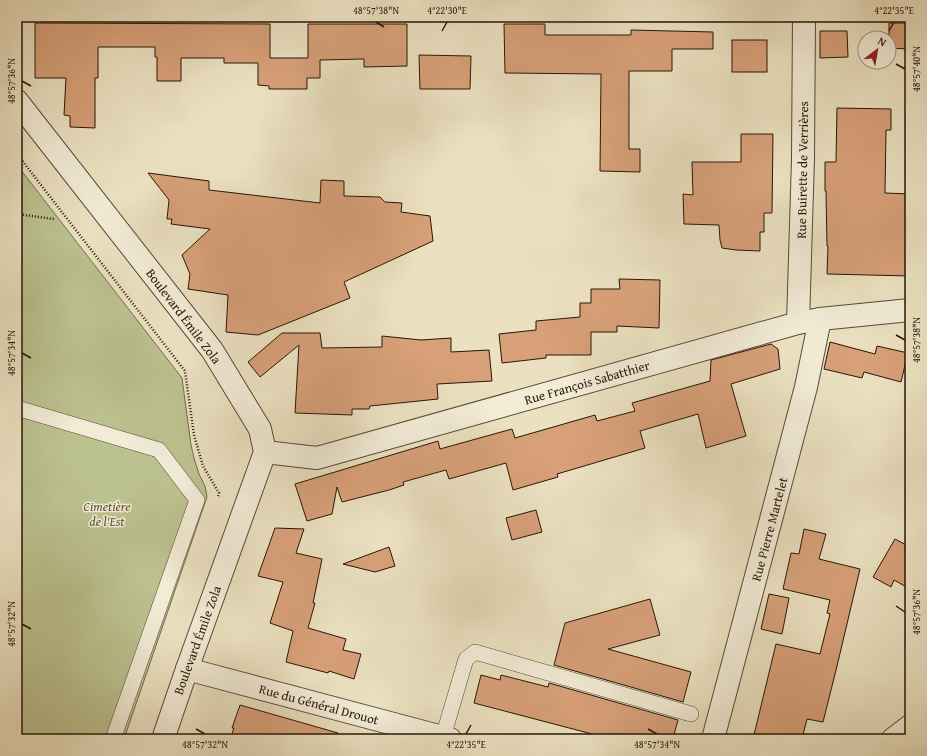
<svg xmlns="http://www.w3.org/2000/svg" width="927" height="756" font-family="'Gentium Book Plus',serif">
  <rect width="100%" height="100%" fill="#ebe1c1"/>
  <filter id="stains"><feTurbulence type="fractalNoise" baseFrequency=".005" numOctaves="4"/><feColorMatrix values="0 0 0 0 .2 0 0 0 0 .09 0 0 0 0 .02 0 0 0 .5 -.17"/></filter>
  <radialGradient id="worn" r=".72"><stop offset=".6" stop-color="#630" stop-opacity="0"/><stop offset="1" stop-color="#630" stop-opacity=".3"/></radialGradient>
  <path fill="#bcc190" stroke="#726c4b" d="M 17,165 L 182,378 L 191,445 L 194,458 L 199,474 L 205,486 L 207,497 L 124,739 L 17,739 Z"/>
  <g fill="#d7a079" stroke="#281606">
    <path d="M 35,23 L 270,24 L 270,58 L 308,58 L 308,24 L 407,24 L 407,66 L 364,67 L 364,59 L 320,60 L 320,78 L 307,78 L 307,89 L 269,89 L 269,86 L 258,85 L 258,63 L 224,63 L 224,58 L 181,58 L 181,81 L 157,81 L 157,57 L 155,57 L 155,47 L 98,47 L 98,78 L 95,78 L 95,128 L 70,127 L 70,116 L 64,115 L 66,78 L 35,78 Z"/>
    <path d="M 889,23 L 910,23 L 910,49 L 889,48 Z"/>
    <path d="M 504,24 L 545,24 L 545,35 L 631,35 L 631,30 L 713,32 L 713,49 L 672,49 L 672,71 L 629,71 L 629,149 L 640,149 L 640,172 L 600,171 L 601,74 L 505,73 Z"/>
    <path d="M 820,31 L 847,31 L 848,57 L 820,58 Z"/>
    <rect x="732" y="40" width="35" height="32"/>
    <path d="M 419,55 L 471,56 L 470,89 L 420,89 Z"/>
    <path d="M 837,108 L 891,109 L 891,130 L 886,130 L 885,193 L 910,194 L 910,276 L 827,274 L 828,246 L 827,246 L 826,191 L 825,191 L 825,162 L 836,162 Z"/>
    <path d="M 741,134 L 773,134 L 772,213 L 764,213 L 764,232 L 760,232 L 760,251 L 736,250 L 722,248 L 720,240 L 719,225 L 684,224 L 683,194 L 693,195 L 692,162 L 741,162 Z"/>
    <path d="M 148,173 L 209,181 L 209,190 L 320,203 L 321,180 L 344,181 L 344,196 L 380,197 L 385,202 L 402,203 L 401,212 L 430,216 L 433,241 L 344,282 L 350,298 L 258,335 L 226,332 L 228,295 L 188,289 L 190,274 L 182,255 L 210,229 L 171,224 L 172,219 L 167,219 L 169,200 Z"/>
    <path d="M 619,279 L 660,280 L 659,328 L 617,326 L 617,332 L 591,332 L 591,355 L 546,355 L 546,358 L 502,363 L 499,334 L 536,330 L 536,321 L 580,317 L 580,303 L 591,303 L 591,289 L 620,289 Z"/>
    <path d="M 282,333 L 320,333 L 322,348 L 382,347 L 382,336 L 421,340 L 451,338 L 451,352 L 489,350 L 492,381 L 437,384 L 438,399 L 370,406 L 369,409 L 352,409 L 352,415 L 295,413 L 299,345 L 260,377 L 248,362 Z"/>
    <path d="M 830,342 L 875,354 L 877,346 L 908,353 L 901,382 L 864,372 L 862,378 L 824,369 Z"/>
    <path d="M 771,344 L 778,349 L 780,369 L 731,384 L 746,436 L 706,448 L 698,414 L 640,431 L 645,448 L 557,474 L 558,477 L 513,490 L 506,463 L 449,479 L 446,470 L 403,482 L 404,485 L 389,490 L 342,502 L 337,487 L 332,514 L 307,521 L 295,484 L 438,441 L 440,449 L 512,429 L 515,438 L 595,415 L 597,421 L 635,411 L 632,403 L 710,381 L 711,360 Z"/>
    <path d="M 536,510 L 542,532 L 512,540 L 506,518 Z"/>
    <path d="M 275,528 L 304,529 L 296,553 L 322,559 L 313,603 L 315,603 L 308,628 L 346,639 L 343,650 L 361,654 L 354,679 L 329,671 L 328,673 L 286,662 L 293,631 L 270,623 L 283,582 L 258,576 Z"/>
    <path d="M 804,529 L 826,534 L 819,559 L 860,569 L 837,666 L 823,722 L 807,719 L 802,739 L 753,739 L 776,644 L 820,654 L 830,614 L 827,613 L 830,600 L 783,589 L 791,553 L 799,554 Z"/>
    <path d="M 895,539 L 910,547 L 910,589 L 894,580 L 891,587 L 873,577 Z"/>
    <path d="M 389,547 L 395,566 L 375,572 L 343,564 Z"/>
    <path d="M 769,594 L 789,598 L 782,634 L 761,629 Z"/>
    <path d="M 650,599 L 660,635 L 608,649 L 691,672 L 683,702 L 554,665 L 565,623 Z"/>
    <path d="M 481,675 L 500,680 L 501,675 L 548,687 L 549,683 L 678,720 L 673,739 L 611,739 L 474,703 Z"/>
    <path d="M 240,705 L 338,733 L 338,739 L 230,739 L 234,728 L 232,728 Z"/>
  </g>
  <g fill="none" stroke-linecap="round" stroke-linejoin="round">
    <defs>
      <g id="lane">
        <path d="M 17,408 L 159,450 L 197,500 L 113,739"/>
        <path d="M 443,737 L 466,659 L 475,652 L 691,714"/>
      </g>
      <g id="street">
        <path d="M 17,101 L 212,350 L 260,429 L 265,452 L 187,669 L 163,739"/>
        <path d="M 798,323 L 803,159 L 804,17"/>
        <path d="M 265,452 L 317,458 L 798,323 L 820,319 L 910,310"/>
        <path d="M 187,669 L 450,739"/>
        <path d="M 713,739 L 806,387 L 820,319"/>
        <path d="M 893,739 L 910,726"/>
      </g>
    </defs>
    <use href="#lane" stroke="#594935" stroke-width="16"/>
    <use href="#street" stroke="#594935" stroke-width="24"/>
    <g stroke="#281606" stroke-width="2.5" stroke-dasharray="1 2" stroke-linecap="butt">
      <path d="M 17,154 L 185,371 L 194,435 L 203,466 L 219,493 L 218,497"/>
      <path d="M 17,214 L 54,219"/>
    </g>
    <use href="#lane" stroke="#f2ecd7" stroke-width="15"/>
    <use href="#street" stroke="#f2ecd7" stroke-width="22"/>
  </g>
  <path fill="none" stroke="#281606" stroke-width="1.5" d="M 376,22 L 384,27M 442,31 L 447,22M 889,31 L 894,22M 896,64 L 905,69M 22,81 L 31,86M 896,335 L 905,340M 22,353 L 31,358M 896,606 L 905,612M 22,624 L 31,629M 196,729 L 205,734M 648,729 L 657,734M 466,734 L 471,725"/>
  <g text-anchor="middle" stroke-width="3" stroke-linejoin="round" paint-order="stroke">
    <g font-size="13" fill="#281606" stroke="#f2ecd7">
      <text transform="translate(802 170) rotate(-89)" y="5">Rue Buirette de Verrières</text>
      <text transform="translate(184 316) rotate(53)" y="5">Boulevard Émile Zola</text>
      <text transform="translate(587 382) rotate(-16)" y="5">Rue François Sabatthier</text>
      <text transform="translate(769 529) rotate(-75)" y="5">Rue Pierre Martelet</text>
      <text transform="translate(197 640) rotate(-70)" y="5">Boulevard Émile Zola</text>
      <text transform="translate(319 704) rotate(15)" y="5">Rue du Général Drouot</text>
    </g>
    <g font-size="13" font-style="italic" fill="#5c5236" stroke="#f2ecd7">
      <text x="107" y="511">Cimetière<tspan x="107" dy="15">de l'Est</tspan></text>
    </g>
  </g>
  <rect width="927" height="756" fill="none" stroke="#ebe1c1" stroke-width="44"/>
  <g transform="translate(877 50) rotate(31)"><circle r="19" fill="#f2ecd7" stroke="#a19683"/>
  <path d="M0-3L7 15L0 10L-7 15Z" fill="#8f2418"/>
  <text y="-6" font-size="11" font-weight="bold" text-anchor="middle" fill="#281606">N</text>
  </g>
  <rect x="22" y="22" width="883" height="712" fill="none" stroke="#281606" stroke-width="1.5"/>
  <g font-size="10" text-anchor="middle" fill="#281606">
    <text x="376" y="14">48°57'38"N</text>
    <text x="447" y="14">4°22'30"E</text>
    <text x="894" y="14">4°22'35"E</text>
    <text transform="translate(916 69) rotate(-90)" y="4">48°57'40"N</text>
    <text transform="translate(11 81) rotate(-90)" y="4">48°57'36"N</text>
    <text transform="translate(916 340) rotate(-90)" y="4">48°57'38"N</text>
    <text transform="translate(11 353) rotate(-90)" y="4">48°57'34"N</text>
    <text transform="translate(916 612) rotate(-90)" y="4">48°57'36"N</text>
    <text transform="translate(11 624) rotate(-90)" y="4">48°57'32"N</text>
    <text x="205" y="748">48°57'32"N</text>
    <text x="466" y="748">4°22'35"E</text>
    <text x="657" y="748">48°57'34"N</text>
  </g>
  <rect width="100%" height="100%" filter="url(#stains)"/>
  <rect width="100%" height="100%" fill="url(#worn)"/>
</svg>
